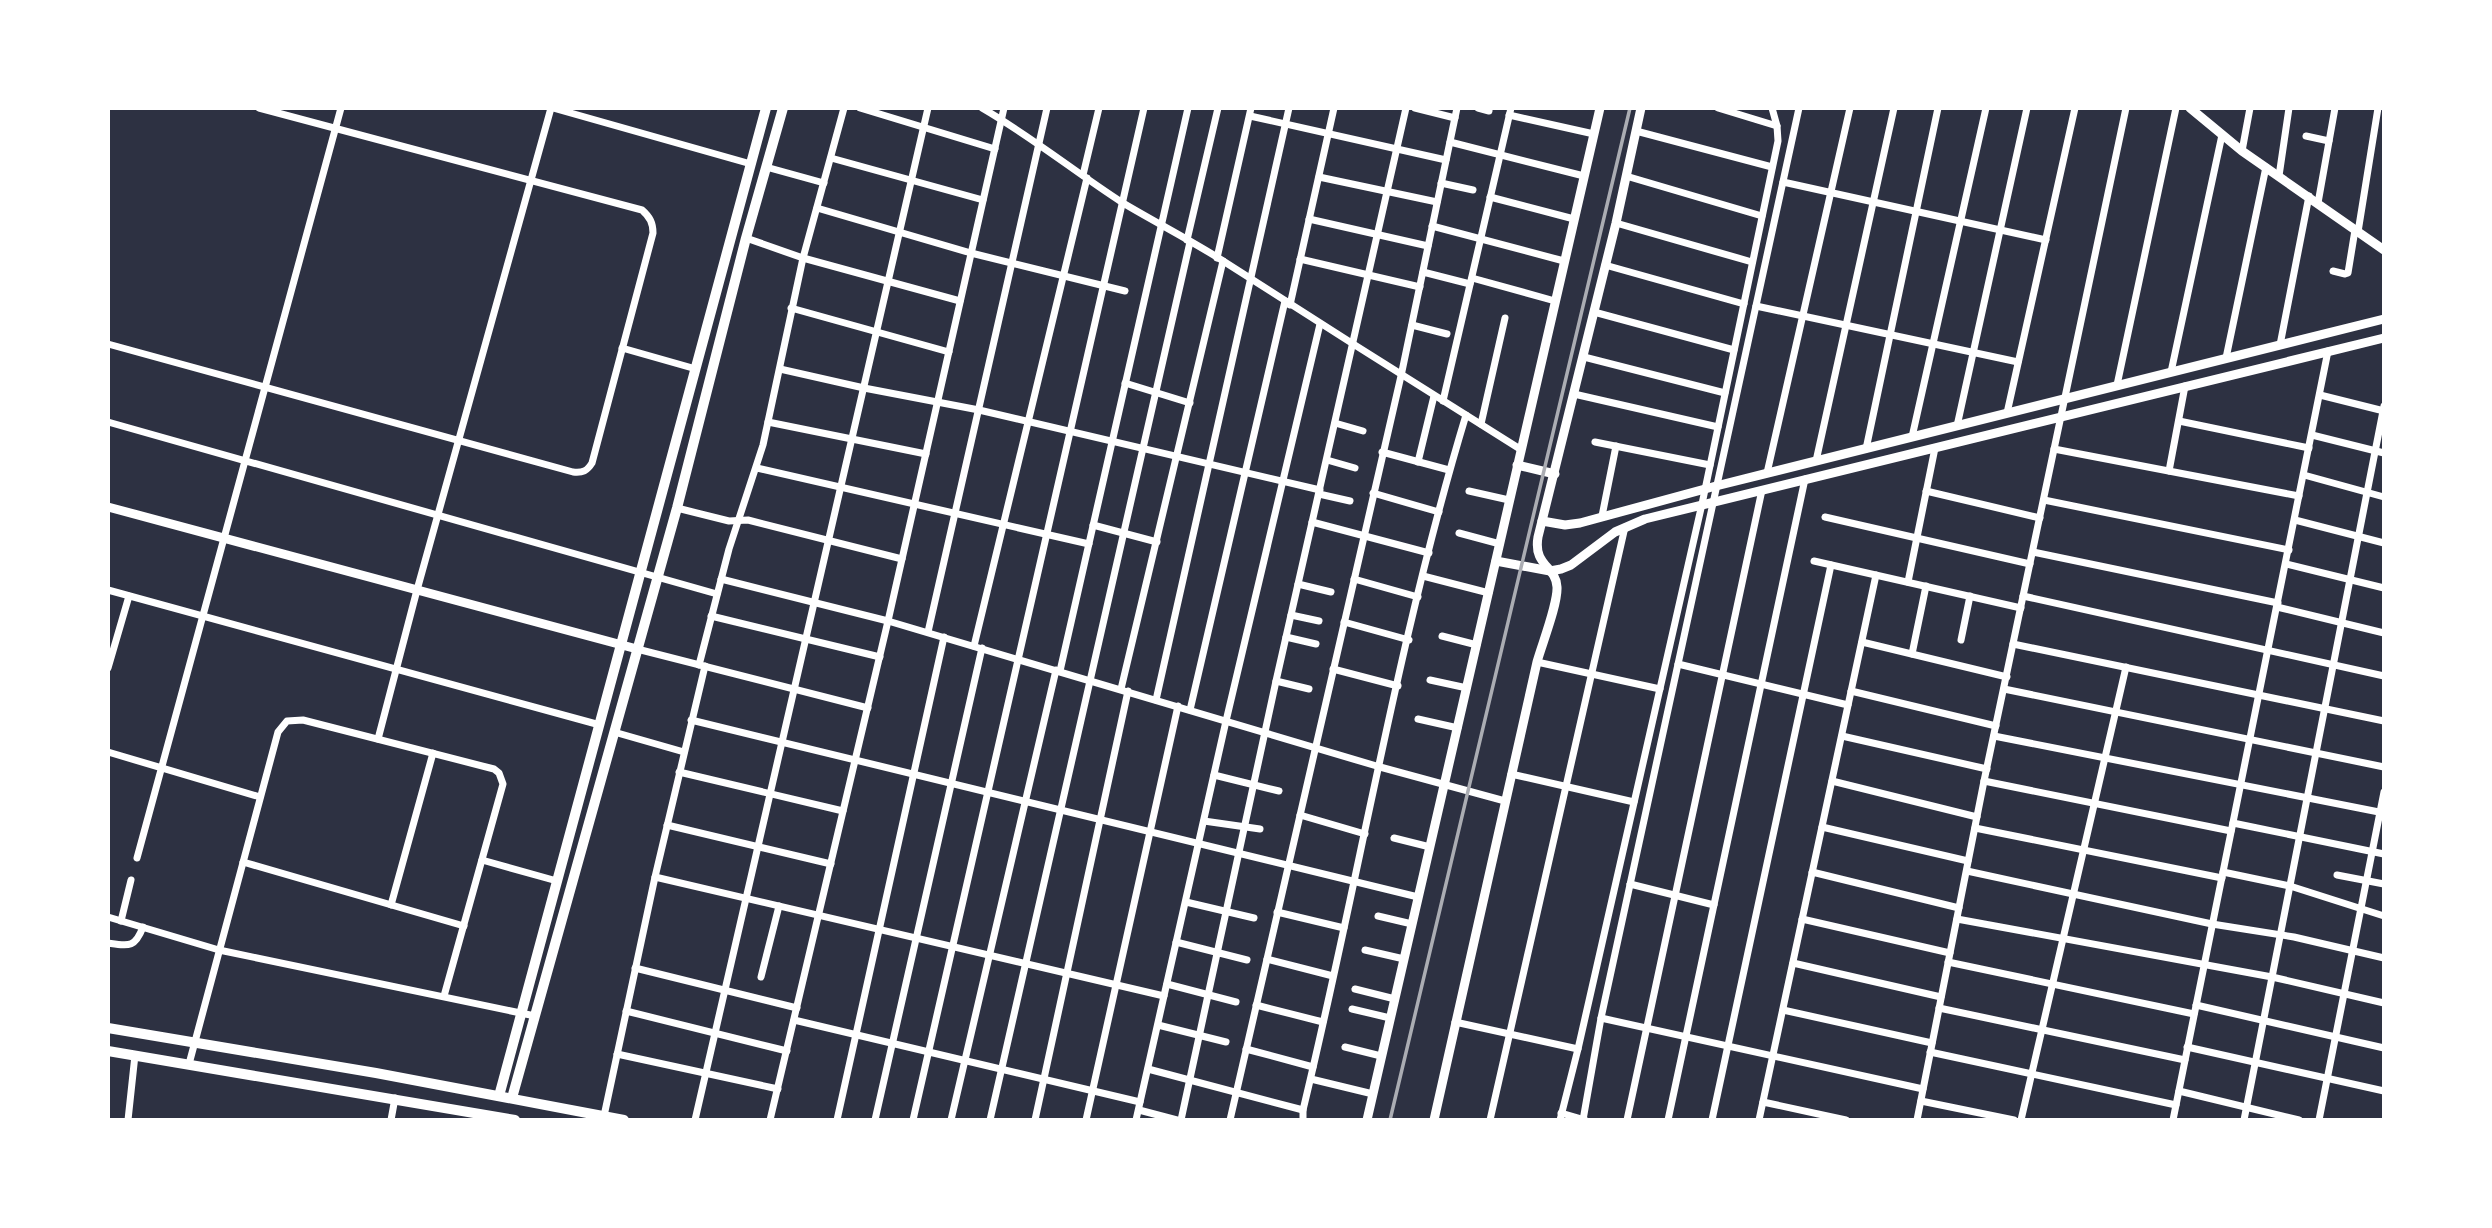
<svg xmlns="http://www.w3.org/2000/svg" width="2492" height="1228" font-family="Inter,sans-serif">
  <rect width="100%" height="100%" fill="#2d3142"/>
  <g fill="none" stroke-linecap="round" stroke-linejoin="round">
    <g stroke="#fff" stroke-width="7">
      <path d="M 553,108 L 751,164"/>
      <path d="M 860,108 L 995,149"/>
      <path d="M 982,108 C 1032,137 1075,172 1123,203 C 1155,222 1188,239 1220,259 C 1320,323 1419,386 1520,449"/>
      <path d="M 1415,108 L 1455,118"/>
      <path d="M 1478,108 L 1489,111"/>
      <path d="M 1718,108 L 1777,126"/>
      <path d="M 1509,115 L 1594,134"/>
      <path d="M 1250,116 L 1446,160"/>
      <path d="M 1636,131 L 1772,167"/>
      <path d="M 2306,136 L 2329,141"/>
      <path d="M 1450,142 L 1584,176"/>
      <path d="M 2242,151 L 2250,108"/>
      <path d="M 831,158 L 983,200"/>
      <path d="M 766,167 L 824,183"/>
      <path d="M 1083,175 L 1099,108"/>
      <path d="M 1626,176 L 1762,216"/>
      <path d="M 2279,176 L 2289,108"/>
      <path d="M 1319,177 L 1437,202"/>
      <path d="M 1783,182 L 2046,240"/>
      <path d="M 1441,183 L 1473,190"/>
      <path d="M 1490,197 L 1574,219"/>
      <path d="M 2318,203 L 2335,108"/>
      <path d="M 817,208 L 971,253 L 1125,291"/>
      <path d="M 1309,219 L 1428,246"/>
      <path d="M 1616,223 L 1752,262"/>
      <path d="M 1432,226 L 1564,261"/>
      <path d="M 2358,232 L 2378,108"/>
      <path d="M 746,238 L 803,258 L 960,301"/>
      <path d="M 1187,240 L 1218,108"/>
      <path d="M 1217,258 L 1251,108"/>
      <path d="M 1300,259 L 1420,287"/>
      <path d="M 1605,265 L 1744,304"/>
      <path d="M 2333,271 L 2345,274 L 2348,273 L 2355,230"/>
      <path d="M 1423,272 L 1470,284"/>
      <path d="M 1472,278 L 1555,301"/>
      <path d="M 1290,305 L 1334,108"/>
      <path d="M 1756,306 L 2018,362"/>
      <path d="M 791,308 L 949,352"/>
      <path d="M 1594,312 L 1734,350"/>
      <path d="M 1412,325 L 1447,334"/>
      <path d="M 108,344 L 573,472 C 583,473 587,471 592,463 L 653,233 C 653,223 650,217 642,210 L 259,108"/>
      <path d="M 2280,345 L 2309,196"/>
      <path d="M 622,348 L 696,369"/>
      <path d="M 1584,357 L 1725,393"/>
      <path d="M 2226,358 L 2266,167"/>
      <path d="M 780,369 L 864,388 L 979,410 L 1320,490"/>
      <path d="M 2171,372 L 2222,135"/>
      <path d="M 1125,383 L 1190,403"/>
      <path d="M 2117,385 L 2176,108"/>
      <path d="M 1574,394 L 1718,427"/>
      <path d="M 2320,395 L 2384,411"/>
      <path d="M 1443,401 L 1511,108"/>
      <path d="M 2007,413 L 2075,108"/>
      <path d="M 2179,421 L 2309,448"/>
      <path d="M 108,422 L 717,594"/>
      <path d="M 768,422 L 926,454"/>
      <path d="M 1335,423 L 1363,431"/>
      <path d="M 1481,424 L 1505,318"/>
      <path d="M 1957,426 L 2027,108"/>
      <path d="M 2312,435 L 2384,453"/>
      <path d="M 1912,437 L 1986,108"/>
      <path d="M 1595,442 L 1710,465"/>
      <path d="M 1866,449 L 1938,108"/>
      <path d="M 2054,449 L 2299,496"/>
      <path d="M 1382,452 L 1449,470"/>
      <path d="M 1327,460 L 1355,468"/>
      <path d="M 1816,461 L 1894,108"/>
      <path d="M 1418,462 L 1434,396"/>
      <path d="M 757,468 L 1089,544"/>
      <path d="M 2169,471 L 2185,386"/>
      <path d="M 1767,473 L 1850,108"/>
      <path d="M 2304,475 L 2384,497"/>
      <path d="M 1469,491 L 1509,500"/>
      <path d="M 1926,491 L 2040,518"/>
      <path d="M 1373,493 L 1439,512"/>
      <path d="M 1319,494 L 1350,501"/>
      <path d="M 2044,500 L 2289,550"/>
      <path d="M 677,508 L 729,521 L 748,520 L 902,559"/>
      <path d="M 1602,516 L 1616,446"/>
      <path d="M 1825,517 L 2030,564"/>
      <path d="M 2295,520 L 2384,543"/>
      <path d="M 1312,522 L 1429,553"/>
      <path d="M 1093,525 L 1157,542"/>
      <path d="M 1459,533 L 1500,544"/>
      <path d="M 2033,552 L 2278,603"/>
      <path d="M 1814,561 L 2021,608"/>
      <path d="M 2286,564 L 2384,588"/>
      <path d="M 1423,576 L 1489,593"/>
      <path d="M 721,579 L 888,621 L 1380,767 L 1505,801"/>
      <path d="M 1354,579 L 1418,597"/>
      <path d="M 1908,582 L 1935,448"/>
      <path d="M 1298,584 L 1331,592"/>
      <path d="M 108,590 L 600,725"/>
      <path d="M 2023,596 L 2384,676"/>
      <path d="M 2277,607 L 2384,633"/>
      <path d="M 1291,615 L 1319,621"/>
      <path d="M 711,616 L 880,657"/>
      <path d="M 1344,622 L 1409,640"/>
      <path d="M 928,632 L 1047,108"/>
      <path d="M 1442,636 L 1477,645"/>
      <path d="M 1286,637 L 1316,644"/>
      <path d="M 1961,640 L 1970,596"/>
      <path d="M 1862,642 L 2007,677"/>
      <path d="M 2013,644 L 2384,721"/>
      <path d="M 974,646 L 1087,178"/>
      <path d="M 637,649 L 868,708"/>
      <path d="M 1912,654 L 1926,586"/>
      <path d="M 1537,662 L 1660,689"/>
      <path d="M 1678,664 L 1848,705"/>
      <path d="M 699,665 L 729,549 L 763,445 L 803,258 L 844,108"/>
      <path d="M 108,668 L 129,596"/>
      <path d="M 1333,669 L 1398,686"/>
      <path d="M 1060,671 L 1188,108"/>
      <path d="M 1430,680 L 1467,688"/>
      <path d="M 1276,681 L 1309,689"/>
      <path d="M 1121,689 L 1223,261"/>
      <path d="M 2004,689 L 2384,767"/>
      <path d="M 1851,691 L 1996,726"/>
      <path d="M 1156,700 L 1289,108"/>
      <path d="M 1190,710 L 1285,301"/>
      <path d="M 1418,719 L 1458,728"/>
      <path d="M 691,720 L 1418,897"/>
      <path d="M 614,732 L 684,752"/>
      <path d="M 1842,736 L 1987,769"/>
      <path d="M 1994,736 L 2384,813"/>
      <path d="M 378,739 L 417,590 L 551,108"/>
      <path d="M 108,752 L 260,797"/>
      <path d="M 679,772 L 843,811"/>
      <path d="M 1511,774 L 1634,802"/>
      <path d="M 1214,775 L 1279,791"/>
      <path d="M 1832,781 L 1977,817"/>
      <path d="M 1984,781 L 2231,831"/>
      <path d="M 1300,815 L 1365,834"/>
      <path d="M 1204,821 L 1260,829"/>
      <path d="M 2233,823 L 2384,854"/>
      <path d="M 667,825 L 831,864"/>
      <path d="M 1822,827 L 1968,861"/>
      <path d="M 1975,828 L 2222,878"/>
      <path d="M 1394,838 L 1430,847"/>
      <path d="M 137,858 L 341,108"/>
      <path d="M 482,860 L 557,881"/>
      <path d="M 243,862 L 464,926"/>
      <path d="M 1967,871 L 2212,924 L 2294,937 L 2384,958"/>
      <path d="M 1812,872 L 1959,908"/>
      <path d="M 2223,872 L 2290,886 L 2384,916"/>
      <path d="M 2337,875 L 2384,884"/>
      <path d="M 655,877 L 1164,996"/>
      <path d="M 1630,884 L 1714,905"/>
      <path d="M 1186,902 L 1254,918"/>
      <path d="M 391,905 L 433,753"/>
      <path d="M 1277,912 L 1344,928"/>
      <path d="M 1378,916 L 1412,924"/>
      <path d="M 108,917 L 219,950 L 535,1016"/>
      <path d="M 1802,919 L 1950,953"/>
      <path d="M 1957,919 L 2272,977 L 2384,1003"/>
      <path d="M 121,921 L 131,880"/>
      <path d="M 1176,942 L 1247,960"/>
      <path d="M 108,943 C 129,946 135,948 143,927"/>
      <path d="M 1365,950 L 1404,959"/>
      <path d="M 1267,959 L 1333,976"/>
      <path d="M 1948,962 L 2194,1014"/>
      <path d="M 1793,963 L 1941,997"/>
      <path d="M 635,968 L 797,1008"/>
      <path d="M 761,977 L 779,906"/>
      <path d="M 1167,984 L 1236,1002"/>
      <path d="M 1355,989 L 1395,999"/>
      <path d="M 1256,1005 L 1323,1022"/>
      <path d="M 2196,1005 L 2384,1048"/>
      <path d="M 1939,1008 L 2185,1060"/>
      <path d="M 1352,1009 L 1390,1018"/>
      <path d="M 1783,1010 L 1932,1043"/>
      <path d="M 626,1011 L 787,1051"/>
      <path d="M 1601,1018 L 1923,1089"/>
      <path d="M 794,1020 L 1140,1102"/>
      <path d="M 1455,1022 L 1578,1049"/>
      <path d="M 1158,1025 L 1226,1042"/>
      <path d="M 1345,1047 L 1381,1056"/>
      <path d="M 2187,1047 L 2384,1091"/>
      <path d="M 1246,1049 L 1313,1067"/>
      <path d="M 1930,1052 L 2176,1105"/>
      <path d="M 617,1054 L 778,1089"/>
      <path d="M 189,1064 L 278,732 L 287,721 L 303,720 L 494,769 L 499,773 L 503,784 L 444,996"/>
      <path d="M 1148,1069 L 1303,1110"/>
      <path d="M 1311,1079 L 1373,1094"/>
      <path d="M 2179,1091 L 2299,1120"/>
      <path d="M 1921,1101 L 2014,1120"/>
      <path d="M 1763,1102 L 1846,1120"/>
      <path d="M 1139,1110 L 1177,1120"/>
      <path d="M 1561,1113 L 1585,1120"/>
      <path d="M 604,1116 L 655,877 L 705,666"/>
      <path d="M 128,1120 L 135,1055"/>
      <path d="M 391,1120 L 395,1098"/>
      <path d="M 695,1120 L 928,108"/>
      <path d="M 770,1120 L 888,621 L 1004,108"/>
      <path d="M 837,1120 L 944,637"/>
      <path d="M 875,1120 L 982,648"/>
      <path d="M 913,1120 L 1144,108"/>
      <path d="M 951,1120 L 1056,670"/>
      <path d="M 990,1120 L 1190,242"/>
      <path d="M 1035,1120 L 1128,691"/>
      <path d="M 1086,1120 L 1178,706"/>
      <path d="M 1136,1120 L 1226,721 L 1320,324"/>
      <path d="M 1181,1120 L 1276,681 L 1406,108"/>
      <path d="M 1230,1120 L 1401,376 L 1457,108"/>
      <path d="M 1303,1120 L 1303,1110 C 1359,879 1397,643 1466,415"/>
      <path d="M 1490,1120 L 1625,527"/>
      <path d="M 1560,1120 L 1578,1049 L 1702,504 L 1778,141 L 1777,126 L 1772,108"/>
      <path d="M 1583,1120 L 1601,1018 L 1799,108"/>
      <path d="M 1627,1120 L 1762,490"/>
      <path d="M 1668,1120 L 1805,479"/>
      <path d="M 1712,1120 L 1831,565"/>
      <path d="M 1759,1120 L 1876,575"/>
      <path d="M 1917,1120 L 1984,781 L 2126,108"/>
      <path d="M 2021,1120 L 2126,667"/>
      <path d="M 2173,1120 L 2328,351"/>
      <path d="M 2244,1120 L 2384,406"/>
      <path d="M 2319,1120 L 2384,792"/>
    </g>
    <g stroke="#fff" stroke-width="9">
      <path d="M 2190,108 L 2242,151 L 2384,250"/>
      <path d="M 1517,465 L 1555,474"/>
      <path d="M 108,507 L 637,649"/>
      <path d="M 1542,521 L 1565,525 L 1580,523 L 1716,486 L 2384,319"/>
      <path d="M 1496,561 L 1550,571 L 1561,569 L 1571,565 L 1615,532 L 1645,519 L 2384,338"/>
      <path d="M 1367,1120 L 1600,108"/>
      <path d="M 1434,1120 L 1537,662 C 1542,644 1558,604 1557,587 C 1556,566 1533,566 1538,537 L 1616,223 L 1641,108"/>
    </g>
    <g stroke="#fff" stroke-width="10">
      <path d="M 108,1028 L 376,1073 L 624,1120"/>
      <path d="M 108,1051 L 515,1120"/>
      <path d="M 499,1096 L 766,108"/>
      <path d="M 512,1098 L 677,508 L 746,238 L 783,108"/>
    </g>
    <path stroke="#abadb3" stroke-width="3.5" d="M 1390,1120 L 1630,108"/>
  </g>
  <rect width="2492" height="1228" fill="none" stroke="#ffffff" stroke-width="220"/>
</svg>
